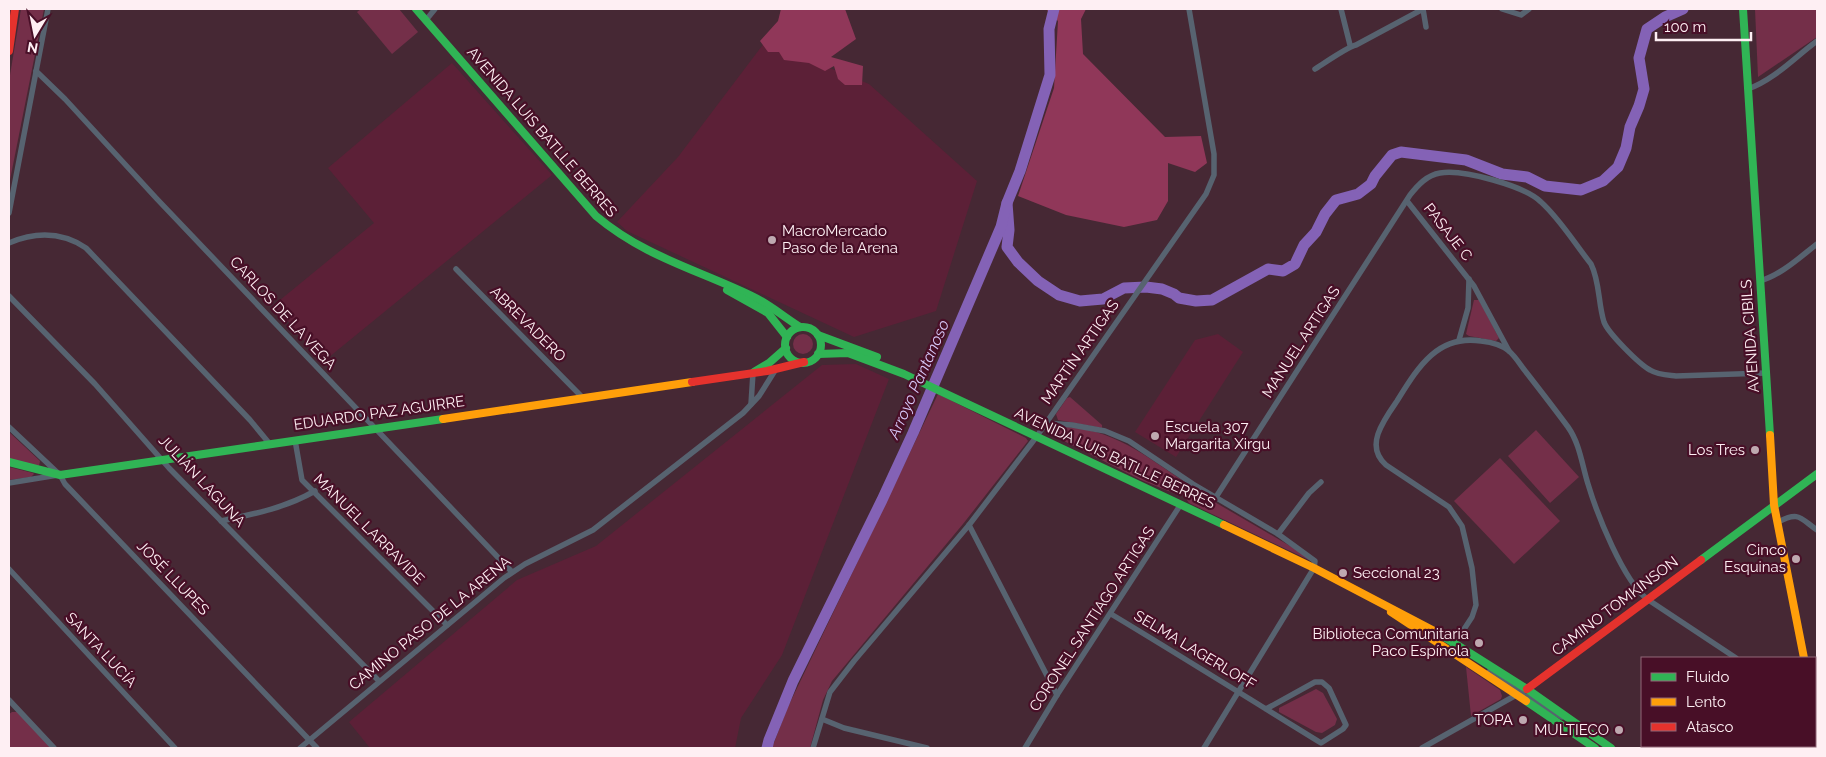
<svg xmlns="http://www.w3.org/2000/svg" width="1826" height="757" font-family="Raleway,sans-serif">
  <rect width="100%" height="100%" fill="#462834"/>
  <g fill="#5c2037">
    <path d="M 765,42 L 869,84 L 977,181 L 936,311 L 854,337 L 627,231 L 617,222 L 678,157 Z"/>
    <path d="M 452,63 L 552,175 L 323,362 L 274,305 L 374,223 L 328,168 Z"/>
    <path d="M 1218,334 L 1243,352 L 1176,457 L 1135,432 L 1195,340 Z"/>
    <path d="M 856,364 L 889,379 L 782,655 L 741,718 L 735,748 L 370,748 L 349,722 L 517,580 L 596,546 L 822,365 Z"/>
  </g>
  <g fill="#742f49">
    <path d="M 21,9 L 44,9 L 9,185 L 9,81 Z"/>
    <path d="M 361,9 L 399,9 L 418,32 L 392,54 L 357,12 Z"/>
    <path d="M 1755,9 L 1817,9 L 1817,37 L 1758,77 Z"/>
    <path d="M 1474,300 L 1479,300 L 1499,338 L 1496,341 L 1469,336 L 1466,334 Z"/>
    <circle cx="803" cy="344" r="10"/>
    <path d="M 938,394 L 1026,438 L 1028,441 L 963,524 L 832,681 L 823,700 L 810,748 L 772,748 L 787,709 Z"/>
    <path d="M 1070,397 L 1102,425 L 1102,428 L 1058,420 L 1056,414 L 1067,398 Z"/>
    <path d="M 1055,427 C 1110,425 1145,456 1188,484 L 1188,488 L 1184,493 L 1178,495 L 1141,480 L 1054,436 L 1051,432 Z"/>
    <path d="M 1536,430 L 1579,477 L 1550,503 L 1508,456 Z"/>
    <path d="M 9,432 L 40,461 L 39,466 L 9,459 Z"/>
    <path d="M 1500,458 L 1560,521 L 1514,564 L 1454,501 Z"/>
    <path d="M 9,467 L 33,473 L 34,474 L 31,477 L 9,480 Z"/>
    <path d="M 1196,494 L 1206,497 L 1297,550 L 1311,561 L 1189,503 L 1187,500 L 1189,496 Z"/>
    <path d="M 1466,667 L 1500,690 L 1502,696 L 1501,699 L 1471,716 Z"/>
    <path d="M 1316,689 L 1323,693 L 1337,719 L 1335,725 L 1322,733 L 1316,732 L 1279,712 L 1279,708 Z"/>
    <path d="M 12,712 L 18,712 L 51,748 L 9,748 L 9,714 Z"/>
  </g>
  <g fill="#903759">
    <path d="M 781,9 L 845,9 L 856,39 L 831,57 L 863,66 L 862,85 L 845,85 L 838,79 L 834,66 L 825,71 L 809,63 L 784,60 L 779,52 L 768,52 L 760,41 L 778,21 Z"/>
    <path d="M 1046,9 L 1086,9 L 1081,19 L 1083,54 L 1165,137 L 1201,136 L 1207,163 L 1195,172 L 1168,163 L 1168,201 L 1157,220 L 1124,227 L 1066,215 L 1018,196 L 1054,88 L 1058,21 Z"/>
  </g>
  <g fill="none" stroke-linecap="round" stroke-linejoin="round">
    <g stroke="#8462b6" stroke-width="11">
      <path d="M 1007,203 L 1009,230 L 1007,247 L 1018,262 L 1038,281 L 1059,295 L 1080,301 L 1103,299 L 1124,288 L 1146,287 L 1162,289 L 1174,294 L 1179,298 L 1196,301 L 1212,300 L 1268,269 L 1283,271 L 1295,264 L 1304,245 L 1316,232 L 1325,214 L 1336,200 L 1358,194 L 1371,184 L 1375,176 L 1392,155 L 1401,152 L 1466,160 L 1502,174 L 1527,177 L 1545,186 L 1581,190 L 1603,181 L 1618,167 L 1626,148 L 1630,127 L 1639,106 L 1644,89 L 1639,58 L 1647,29 L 1665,17 L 1683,9"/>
      <path d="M 767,748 L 769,740 L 793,681 L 882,500 L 913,433 L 1001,227 L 1007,203 L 1020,171 L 1050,75 L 1049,29 L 1054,9"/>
    </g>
    <g stroke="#576370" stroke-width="5.5">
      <path d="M 1341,9 L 1350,45"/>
      <path d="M 1423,9 L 1426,27"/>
      <path d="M 1502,9 L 1521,15 L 1529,9"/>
      <path d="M 426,20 L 435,9"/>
      <path d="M 1315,69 C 1323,64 1349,46 1356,45 L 1423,9"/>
      <path d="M 36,71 L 65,99 L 157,199 L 512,572"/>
      <path d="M 1748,89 C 1774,80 1795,57 1817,41"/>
      <path d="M 1407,201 L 1474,286 L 1509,351"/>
      <path d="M 9,213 L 48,9"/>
      <path d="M 9,243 C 35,232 62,232 86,248 L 250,420 L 269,443"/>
      <path d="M 456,269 L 583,398"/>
      <path d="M 1760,281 C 1781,275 1800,257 1817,244"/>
      <path d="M 9,296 L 95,384 L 169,468 L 379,681"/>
      <path d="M 1459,340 L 1468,308 L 1469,279"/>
      <path d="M 751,404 L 753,373"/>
      <path d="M 1046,423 L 1072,425 L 1105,431 L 1129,441 L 1193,484 L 1278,534 L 1315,561 L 1314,568 L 1204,748"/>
      <path d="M 9,427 L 60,475 L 65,484 L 317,748"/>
      <path d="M 295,440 L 302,480 L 447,625"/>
      <path d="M 9,483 L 58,475"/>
      <path d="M 1216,497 L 1410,195 C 1418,185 1427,175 1440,173 C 1463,169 1525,186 1541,202 C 1560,219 1575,244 1591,264 C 1600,282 1598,303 1604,322 C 1608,333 1639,364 1650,370 C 1658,375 1667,375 1676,376 L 1766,373"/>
      <path d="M 221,521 C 254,514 285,508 315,491"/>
      <path d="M 1778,522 C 1799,511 1800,518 1817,530"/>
      <path d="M 969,525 L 1057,695"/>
      <path d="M 1278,534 L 1309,493 L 1321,482"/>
      <path d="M 9,569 L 175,748"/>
      <path d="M 1111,614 C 1181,656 1251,700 1321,743 L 1343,729 L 1346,725 L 1329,688 L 1322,682 L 1315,682 L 1266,709"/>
      <path d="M 1453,646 L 1472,617 L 1476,605 L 1472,568 L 1462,526 L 1449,507 L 1386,465 C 1377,457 1374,446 1378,434 C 1382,422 1390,411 1397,401 C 1417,369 1437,334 1481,341 C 1490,342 1502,345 1509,351 C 1516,357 1521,366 1526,372 C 1540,390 1554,408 1568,427 C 1580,444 1582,465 1588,484 C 1597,514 1623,580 1647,599 L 1736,658"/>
      <path d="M 1489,672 L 1515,689 L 1523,691"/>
      <path d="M 1520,694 C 1535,698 1548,710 1562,717"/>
      <path d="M 9,700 L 54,748"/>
      <path d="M 822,719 L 844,728 L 927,748"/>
      <path d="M 300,748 L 504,578 L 525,564 L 593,530 L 743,413 L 759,396 L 776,369"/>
      <path d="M 813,748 L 830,692 L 854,661 L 969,525 L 1037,436 L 1206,194 L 1214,175 L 1214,154 L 1189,9"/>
      <path d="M 1025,748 L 1057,695 L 1181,504"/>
      <path d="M 1422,748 L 1527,689"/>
    </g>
    <g stroke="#30b455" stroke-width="8">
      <path d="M 416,9 L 596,216 C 645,257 696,269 752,296 C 769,304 784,317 800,327"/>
      <path d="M 1743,9 L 1770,435"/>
      <path d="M 727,290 L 768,313 L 787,337"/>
      <circle cx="803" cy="345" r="18"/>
      <path d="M 818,335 L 877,357"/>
      <path d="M 818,354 L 848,353 L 904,374 L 1224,525"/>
      <path d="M 754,372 L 769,363 L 786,348"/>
      <path d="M 9,462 L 60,475 L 443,419"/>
      <path d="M 1701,560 L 1817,474"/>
      <path d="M 1438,633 L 1527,689 L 1611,748"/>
      <path d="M 1526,701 L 1595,748"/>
      <path d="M 1815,712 L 1817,725"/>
    </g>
    <g stroke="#ff9f0a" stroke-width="8">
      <path d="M 443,419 L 692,382"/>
      <path d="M 1770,435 L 1774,505 L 1804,658"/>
      <path d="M 1224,525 L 1314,568 L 1438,633"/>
      <path d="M 1391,612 L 1526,701"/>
    </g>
    <g stroke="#e5322d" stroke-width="8">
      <path d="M 9,51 L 15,9"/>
      <path d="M 692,382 L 767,371 L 804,362"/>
      <path d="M 1527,689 L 1701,560"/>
    </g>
  </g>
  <g fill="#bea9b0" stroke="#480f27" stroke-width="2">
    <circle cx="772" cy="240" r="5"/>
    <circle cx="1155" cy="436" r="5"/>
    <circle cx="1755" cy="450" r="5"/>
    <circle cx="1796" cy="559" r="5"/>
    <circle cx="1343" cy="573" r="5"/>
    <circle cx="1479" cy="643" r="5"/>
    <circle cx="1523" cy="720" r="5"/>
    <circle cx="1619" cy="730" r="5"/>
  </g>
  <g text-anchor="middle" stroke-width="4.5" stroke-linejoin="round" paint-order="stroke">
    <g font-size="15" fill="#feeff3" stroke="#480f27">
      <text transform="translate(542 132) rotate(49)" y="5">AVENIDA LUIS BATLLE BERRES</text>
      <text transform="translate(1448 232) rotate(52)" y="5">PASAJE C</text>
      <text transform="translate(283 313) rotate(47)" y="5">CARLOS DE LA VEGA</text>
      <text transform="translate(528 324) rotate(45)" y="5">ABREVADERO</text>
      <text transform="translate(1750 336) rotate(-94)" y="5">AVENIDA CIBILS</text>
      <text transform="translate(1301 342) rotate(-57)" y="5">MANUEL ARTIGAS</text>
      <text transform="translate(1080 352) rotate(-55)" y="5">MARTÍN ARTIGAS</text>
      <text transform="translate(379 413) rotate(-8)" y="5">EDUARDO PAZ AGUIRRE</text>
      <text transform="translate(1115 458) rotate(25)" y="5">AVENIDA LUIS BATLLE BERRES</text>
      <text transform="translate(202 481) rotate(47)" y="5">JULIÁN LAGUNA</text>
      <text transform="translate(369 529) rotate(45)" y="5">MANUEL LARRAVIDE</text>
      <text transform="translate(173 578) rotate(46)" y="5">JOSÉ LLUPES</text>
      <text transform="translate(1615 606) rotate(-37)" y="5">CAMINO TOMKINSON</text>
      <text transform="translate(1092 619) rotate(-57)" y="5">CORONEL SANTIAGO ARTIGAS</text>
      <text transform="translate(430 623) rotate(-39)" y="5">CAMINO PASO DE LA ARENA</text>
      <text transform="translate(101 650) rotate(47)" y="5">SANTA LUCÍA</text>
      <text transform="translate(1195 650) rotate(31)" y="5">SELMA LAGERLOFF</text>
    </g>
    <g font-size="15" fill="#feeff3" stroke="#480f27" text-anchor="end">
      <text x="782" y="236" text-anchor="start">MacroMercado<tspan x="782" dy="17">Paso de la Arena</tspan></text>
      <text x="1165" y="432" text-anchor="start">Escuela 307<tspan x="1165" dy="17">Margarita Xirgu</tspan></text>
      <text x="1745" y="455">Los Tres</text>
      <text x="1786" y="555">Cinco<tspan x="1786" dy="17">Esquinas</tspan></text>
      <text x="1353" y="578" text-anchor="start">Seccional 23</text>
      <text x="1469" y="639">Biblioteca Comunitaria<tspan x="1469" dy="17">Paco Espínola</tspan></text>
      <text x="1513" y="725">TOPA</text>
      <text x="1609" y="735">MULTIECO</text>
    </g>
    <g font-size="16" font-style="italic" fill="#d7c8f8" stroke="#480f27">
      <text transform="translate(918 379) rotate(-66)" y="6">Arroyo Pantanoso</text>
    </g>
  </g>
  <rect width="1826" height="757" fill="none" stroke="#feeff3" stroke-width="20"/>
  <rect x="1641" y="657" width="175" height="90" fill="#480f27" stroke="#916979"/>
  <rect x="1651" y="673" width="25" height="8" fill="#30b455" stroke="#916979"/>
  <text x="1686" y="682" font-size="15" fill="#feeff3">Fluido</text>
  <rect x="1651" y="698" width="25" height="8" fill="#ff9f0a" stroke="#916979"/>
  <text x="1686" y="707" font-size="15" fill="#feeff3">Lento</text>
  <rect x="1651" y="723" width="25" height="8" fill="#e5322d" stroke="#916979"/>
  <text x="1686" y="732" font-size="15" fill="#feeff3">Atasco</text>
  <g transform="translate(35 35) rotate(190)" stroke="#480f27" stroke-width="4" paint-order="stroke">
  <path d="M0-4L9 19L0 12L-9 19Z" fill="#feeff3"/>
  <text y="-8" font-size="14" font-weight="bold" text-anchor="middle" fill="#feeff3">N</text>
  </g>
  <path d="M1656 32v8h95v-8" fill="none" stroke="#feeff3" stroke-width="2.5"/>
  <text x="1664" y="32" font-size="15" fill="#feeff3" stroke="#480f27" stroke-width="4" paint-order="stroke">100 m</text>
</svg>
